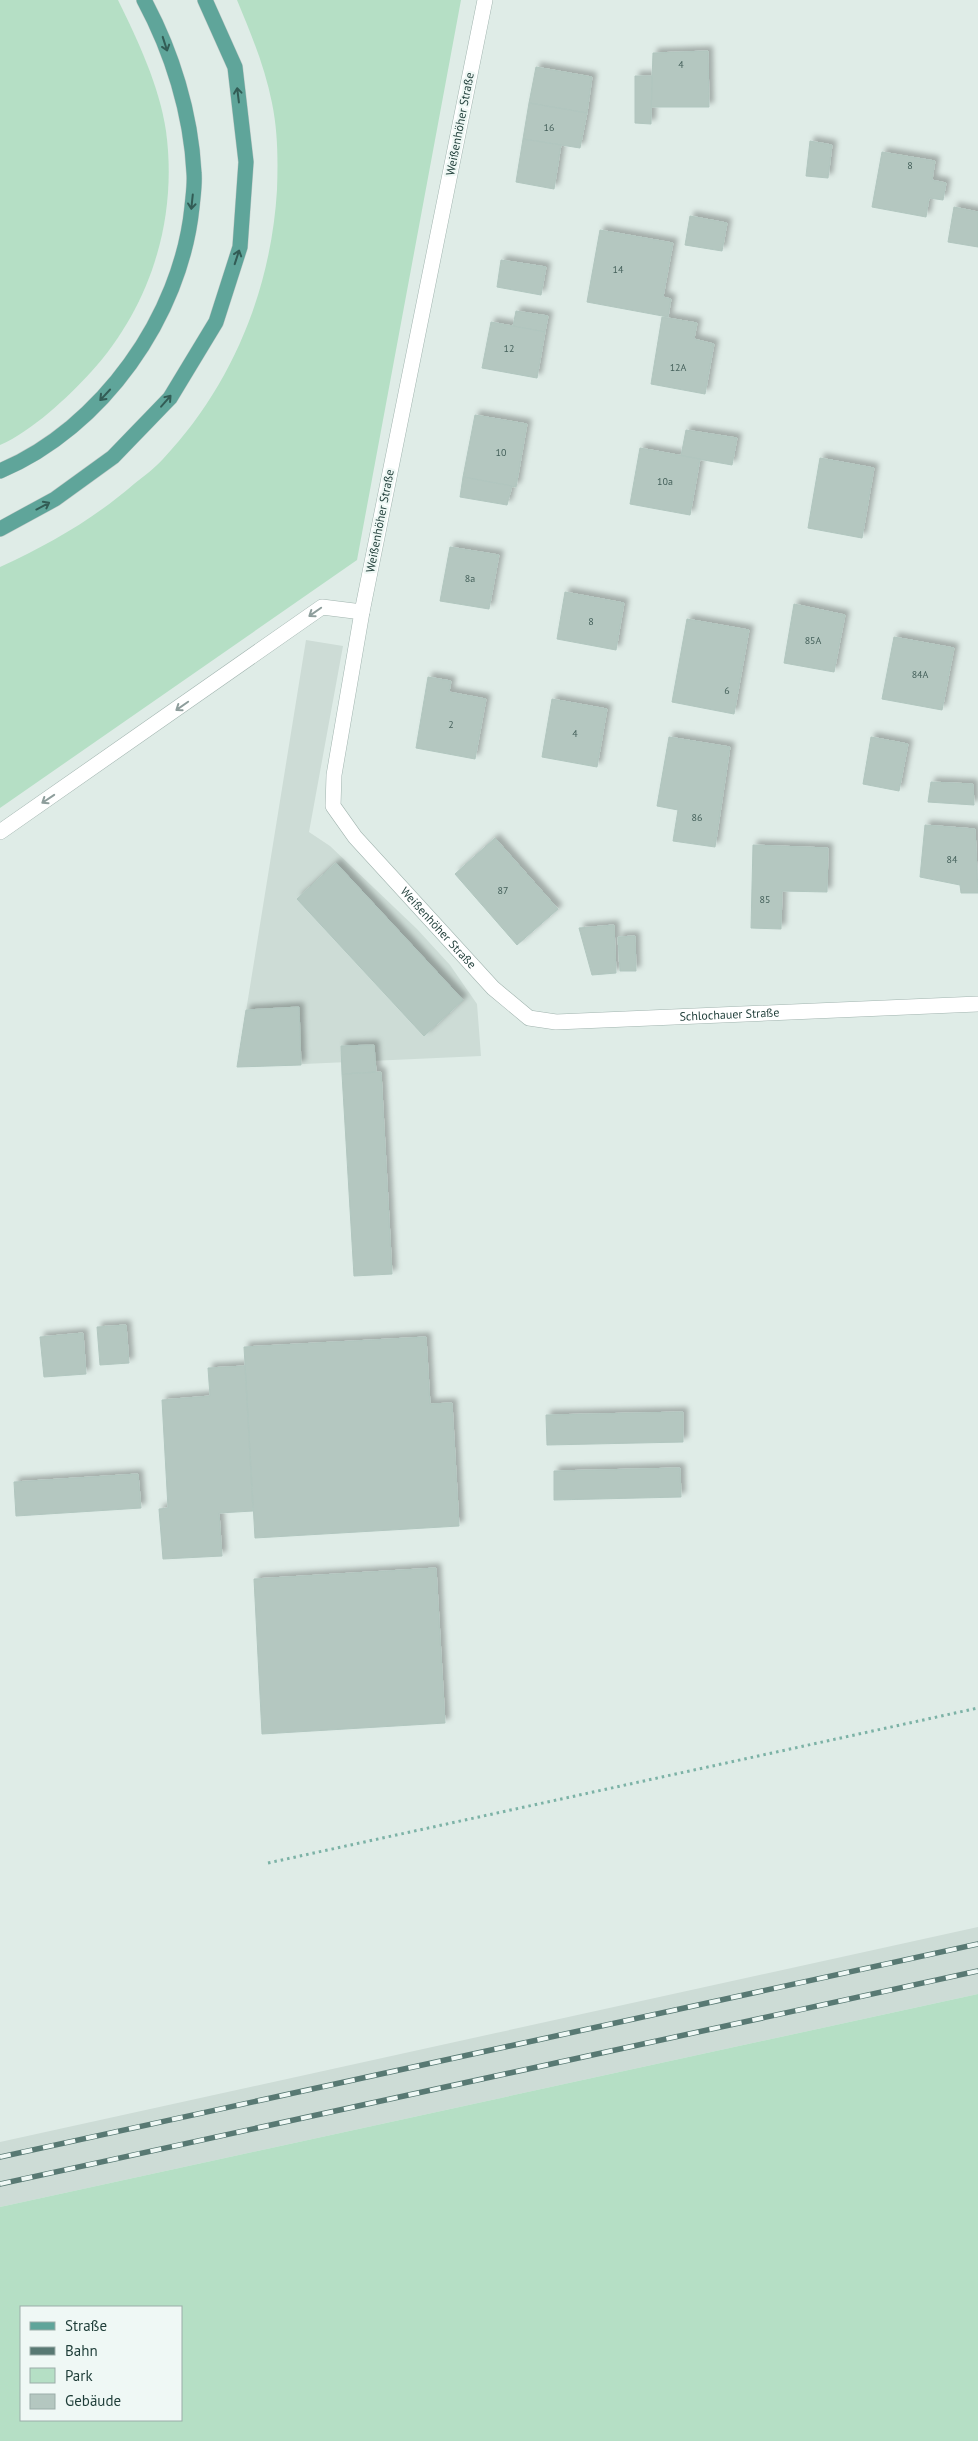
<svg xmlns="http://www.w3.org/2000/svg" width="978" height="2441" font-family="'PT Sans',sans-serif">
  <defs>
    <filter id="shadow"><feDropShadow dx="4.5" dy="-4.5" stdDeviation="2.5" flood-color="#0004"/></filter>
  </defs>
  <rect width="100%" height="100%" fill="#dfece7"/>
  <g fill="#cddcd6">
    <path d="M 306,640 L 343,646 L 309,832 L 330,846 L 417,929 L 450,965 L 477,1004 L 481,1056 L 237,1067 Z"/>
    <path d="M 978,1927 L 978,1994 L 0,2207 L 0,2142 Z"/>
  </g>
  <g fill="#b5dfc5" fill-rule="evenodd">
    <path d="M 0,0 L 118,0 C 138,41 159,85 166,131 C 178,220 150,307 91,372 C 67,398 32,431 0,445 Z"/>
    <path d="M 237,0 L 461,0 L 357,560 L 0,808 L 0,567 C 50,544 92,520 134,484 C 144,476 155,468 163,459 C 232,386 271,290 277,190 C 278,161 278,132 272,103 C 265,67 251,34 237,0 Z"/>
    <path d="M 978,1994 L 978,2441 L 0,2441 L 0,2207 ZM 21,2307 L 181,2307 L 181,2420 L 21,2420 Z"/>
  </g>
  <g fill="#b4c7c0" stroke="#b1c6bf" filter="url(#shadow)">
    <path d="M 708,51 L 709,107 L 651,107 L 653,53 Z"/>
    <path d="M 536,67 L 592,77 L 587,113 L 529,103 Z"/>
    <path d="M 635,76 L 652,76 L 651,124 L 635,123 Z"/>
    <path d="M 529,103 L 587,113 L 580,148 L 523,139 Z"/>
    <path d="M 523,139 L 561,145 L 554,189 L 516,182 Z"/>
    <path d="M 810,141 L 832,145 L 828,178 L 806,176 Z"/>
    <path d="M 882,152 L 935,161 L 932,180 L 946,183 L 943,200 L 929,198 L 926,217 L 872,207 Z"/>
    <path d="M 954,207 L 978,212 L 978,247 L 948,242 Z"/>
    <path d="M 690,216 L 727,223 L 722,251 L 685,245 Z"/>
    <path d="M 600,230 L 673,243 L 663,297 L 671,299 L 668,317 L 587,302 Z"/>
    <path d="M 501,260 L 546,267 L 541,295 L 497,287 Z"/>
    <path d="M 516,311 L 548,316 L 545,332 L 513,326 Z"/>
    <path d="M 662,317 L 697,323 L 694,339 L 714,344 L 705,394 L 651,384 Z"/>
    <path d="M 491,322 L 545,332 L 537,378 L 482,368 Z"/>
    <path d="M 475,415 L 527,424 L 516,487 L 463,477 Z"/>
    <path d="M 686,430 L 737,438 L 732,465 L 681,456 Z"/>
    <path d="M 640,448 L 700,459 L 690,515 L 630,504 Z"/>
    <path d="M 820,458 L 874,468 L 862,538 L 808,528 Z"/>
    <path d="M 463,477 L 512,486 L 507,505 L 460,497 Z"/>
    <path d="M 450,547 L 499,555 L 489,609 L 440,601 Z"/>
    <path d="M 565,592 L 624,603 L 616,650 L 557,639 Z"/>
    <path d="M 794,604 L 845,615 L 834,672 L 784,663 Z"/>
    <path d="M 687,619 L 749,630 L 734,714 L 672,702 Z"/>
    <path d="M 894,637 L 954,648 L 942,710 L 882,699 Z"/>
    <path d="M 428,677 L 451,681 L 449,692 L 486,699 L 475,759 L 416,748 Z"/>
    <path d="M 552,699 L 607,709 L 597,767 L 542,757 Z"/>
    <path d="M 669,737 L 730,747 L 715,847 L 673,841 L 678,810 L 657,806 Z"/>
    <path d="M 871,737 L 908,744 L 899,791 L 863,784 Z"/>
    <path d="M 931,782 L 973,784 L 974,805 L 928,802 Z"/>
    <path d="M 925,825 L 975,829 L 978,893 L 961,893 L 960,885 L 920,877 Z"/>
    <path d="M 495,838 L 558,909 L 517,945 L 455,874 Z"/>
    <path d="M 753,845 L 828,848 L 827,892 L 782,891 L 781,929 L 751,928 Z"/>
    <path d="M 336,863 L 463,1000 L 424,1036 L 297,899 Z"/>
    <path d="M 614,925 L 616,973 L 592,975 L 579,928 Z"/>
    <path d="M 635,936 L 636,971 L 620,971 L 618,937 Z"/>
    <path d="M 299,1007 L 301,1065 L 237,1067 L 246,1010 Z"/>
    <path d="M 374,1045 L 376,1072 L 342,1074 L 341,1046 Z"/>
    <path d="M 381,1072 L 392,1274 L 354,1276 L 342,1074 Z"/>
    <path d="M 126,1325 L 129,1363 L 100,1365 L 97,1327 Z"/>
    <path d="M 83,1333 L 86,1374 L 44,1377 L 40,1337 Z"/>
    <path d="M 426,1337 L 430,1404 L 452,1403 L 459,1526 L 255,1538 L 244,1347 Z"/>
    <path d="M 245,1366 L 253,1511 L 219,1513 L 222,1556 L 163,1559 L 159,1509 L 168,1508 L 162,1400 L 210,1396 L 208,1368 Z"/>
    <path d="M 683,1412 L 683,1442 L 547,1445 L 546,1415 Z"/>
    <path d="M 680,1468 L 681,1497 L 554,1500 L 554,1471 Z"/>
    <path d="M 138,1474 L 141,1508 L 16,1516 L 14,1482 Z"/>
    <path d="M 436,1568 L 445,1723 L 262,1734 L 254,1579 Z"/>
  </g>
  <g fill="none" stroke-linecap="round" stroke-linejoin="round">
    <defs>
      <g id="minor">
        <path id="s1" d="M 485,0 L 362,612 L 334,775 L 333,806 L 355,837 L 493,988 L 529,1018 L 556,1022 L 978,1004"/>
        <path d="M 0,832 L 322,607 L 362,612"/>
      </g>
      <g id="major">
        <path d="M 0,471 C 102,428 181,316 192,207 C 193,196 195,184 194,173 C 191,113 172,52 144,0"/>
        <path d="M 0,529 L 55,499 L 113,457 L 170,398 L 216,322 L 240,247 L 246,162 L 235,67 L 205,0"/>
      </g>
    </defs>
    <use href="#minor" stroke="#a1b4af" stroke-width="16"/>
    <use href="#major" stroke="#c0c9c7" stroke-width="16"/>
    <path stroke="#7cb2a6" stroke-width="3" stroke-dasharray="2.5 4" stroke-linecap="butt" d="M 268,1863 L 978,1708"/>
    <use href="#minor" stroke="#fff" stroke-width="15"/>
    <use href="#major" stroke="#5fa59a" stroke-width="15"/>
    <defs>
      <g id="rail">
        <path d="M 0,2157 L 978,1944"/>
        <path d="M 0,2184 L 978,1971"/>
      </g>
    </defs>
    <use href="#rail" stroke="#587973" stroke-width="5.5"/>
    <use href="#rail" stroke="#eff8f5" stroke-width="4" stroke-dasharray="11" stroke-linecap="butt"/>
  </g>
  <defs><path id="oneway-shaft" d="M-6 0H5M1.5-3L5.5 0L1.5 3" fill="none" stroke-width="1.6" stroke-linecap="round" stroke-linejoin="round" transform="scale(1.25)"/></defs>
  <g stroke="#325c55">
    <use href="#oneway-shaft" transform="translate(165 44) rotate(72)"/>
    <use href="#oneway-shaft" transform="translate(238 95) rotate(-97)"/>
    <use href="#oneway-shaft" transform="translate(192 202) rotate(96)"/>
    <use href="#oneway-shaft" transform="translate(237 257) rotate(-72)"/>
    <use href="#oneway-shaft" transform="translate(105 395) rotate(133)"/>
    <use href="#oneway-shaft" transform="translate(166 401) rotate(-49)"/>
    <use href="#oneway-shaft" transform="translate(43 506) rotate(-28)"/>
  </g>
  <g stroke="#8e9e9c">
    <use href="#oneway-shaft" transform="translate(315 612) rotate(145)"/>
    <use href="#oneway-shaft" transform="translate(182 706) rotate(145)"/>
    <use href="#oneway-shaft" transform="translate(48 799) rotate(146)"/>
  </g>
  <g text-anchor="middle" stroke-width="4.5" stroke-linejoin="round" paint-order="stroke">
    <g font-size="10" fill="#44605a">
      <text x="681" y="68">4</text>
      <text x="549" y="131">16</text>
      <text x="910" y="169">8</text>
      <text x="618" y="273">14</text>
      <text x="509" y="352">12</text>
      <text x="678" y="371">12A</text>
      <text x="501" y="456">10</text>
      <text x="665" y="485">10a</text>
      <text x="470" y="582">8a</text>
      <text x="591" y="625">8</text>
      <text x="813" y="644">85A</text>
      <text x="920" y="678">84A</text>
      <text x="727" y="694">6</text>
      <text x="451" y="728">2</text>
      <text x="575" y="737">4</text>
      <text x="697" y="821">86</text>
      <text x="952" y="863">84</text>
      <text x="503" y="894">87</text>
      <text x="765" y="903">85</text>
    </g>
    <g font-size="12" fill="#1e3d38" stroke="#eff8f5">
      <text transform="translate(460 124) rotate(-79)" y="4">Weißenhöher Straße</text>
      <text transform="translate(380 521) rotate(-79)" y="4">Weißenhöher Straße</text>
      <text dy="4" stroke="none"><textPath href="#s1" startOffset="982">Weißenhöher Straße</textPath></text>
      <text dy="4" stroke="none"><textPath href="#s1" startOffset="1311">Schlochauer Straße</textPath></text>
    </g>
  </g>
  <rect x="20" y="2306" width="162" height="115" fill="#eff8f5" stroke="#9bada9"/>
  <rect x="30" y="2322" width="25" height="8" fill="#5fa59a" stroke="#9bada9"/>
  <text x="65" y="2331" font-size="15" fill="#1e3d38">Straße</text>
  <rect x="30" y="2347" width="25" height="8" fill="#587973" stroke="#9bada9"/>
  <text x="65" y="2356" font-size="15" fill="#1e3d38">Bahn</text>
  <rect x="30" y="2368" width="25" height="15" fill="#b5dfc5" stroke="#9bada9"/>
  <text x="65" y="2381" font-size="15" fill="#1e3d38">Park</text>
  <rect x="30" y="2394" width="25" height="15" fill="#b4c7c0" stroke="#9bada9"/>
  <text x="65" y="2406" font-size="15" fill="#1e3d38">Gebäude</text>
</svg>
